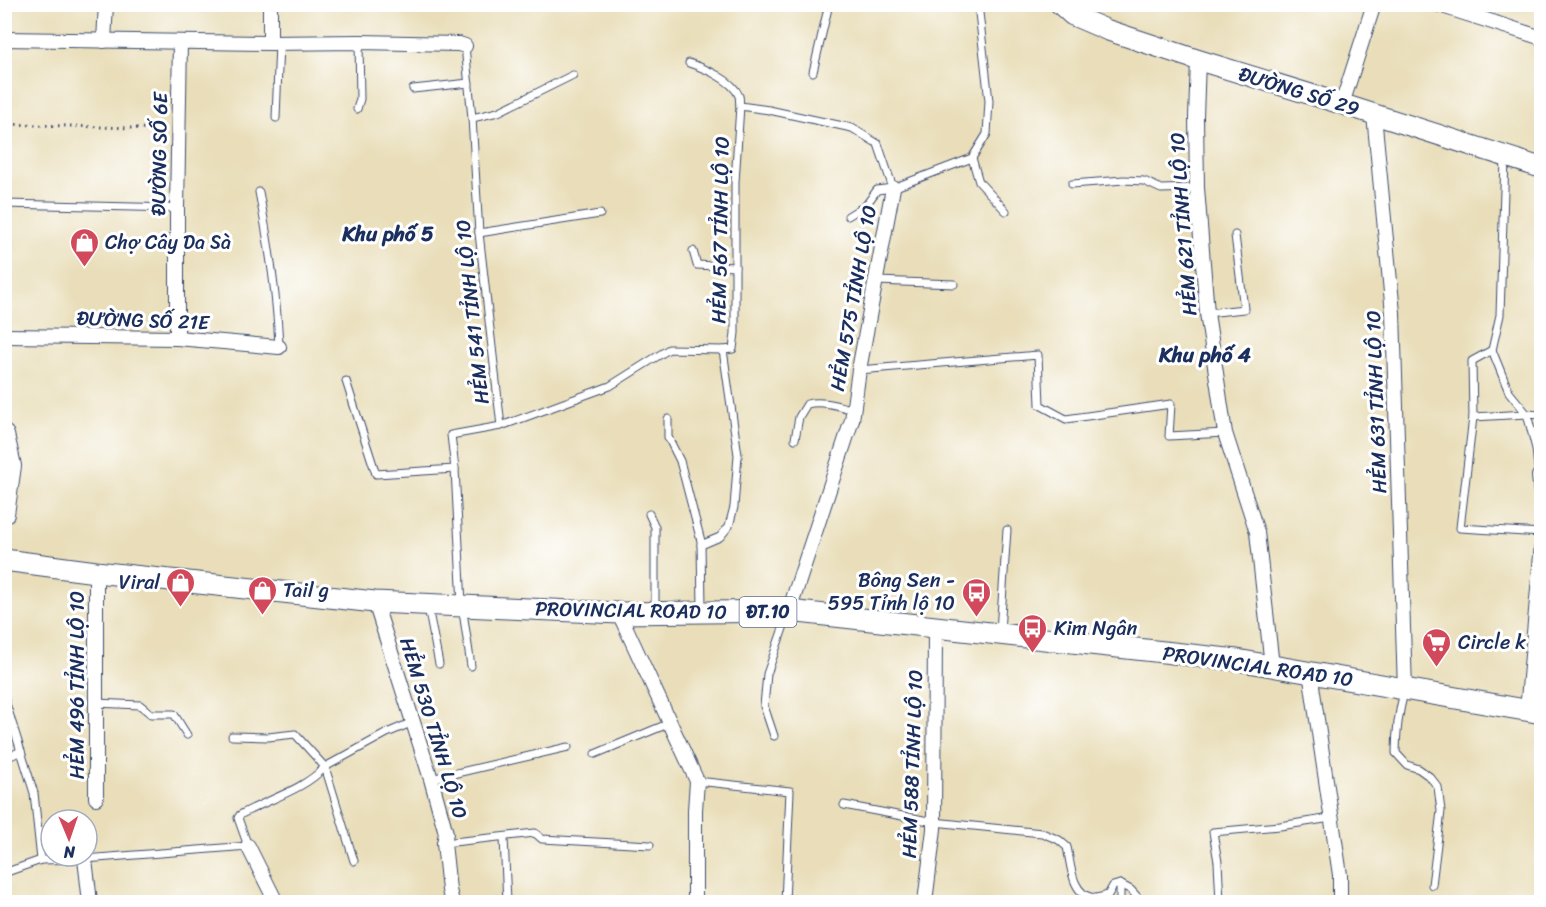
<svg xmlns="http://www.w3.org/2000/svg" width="1546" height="907" font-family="Sriracha,sans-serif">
  <rect width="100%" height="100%" fill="#fff"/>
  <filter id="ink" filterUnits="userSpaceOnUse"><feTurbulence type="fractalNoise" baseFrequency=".0167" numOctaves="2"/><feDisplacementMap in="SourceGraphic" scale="12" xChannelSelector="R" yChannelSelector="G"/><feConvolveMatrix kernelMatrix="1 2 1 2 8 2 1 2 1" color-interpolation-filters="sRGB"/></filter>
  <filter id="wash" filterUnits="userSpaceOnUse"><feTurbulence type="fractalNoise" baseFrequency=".008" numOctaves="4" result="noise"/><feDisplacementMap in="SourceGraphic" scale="24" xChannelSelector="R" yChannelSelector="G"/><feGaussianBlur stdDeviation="1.35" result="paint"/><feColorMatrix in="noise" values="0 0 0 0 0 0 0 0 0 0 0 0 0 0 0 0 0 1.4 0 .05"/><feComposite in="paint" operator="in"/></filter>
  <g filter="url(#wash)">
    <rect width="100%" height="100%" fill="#e9deb9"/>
  </g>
  <g filter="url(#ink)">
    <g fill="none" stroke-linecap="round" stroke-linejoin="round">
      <defs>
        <g id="lane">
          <path d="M 465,46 L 472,118 L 479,233 L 501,426 L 451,435 L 455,469 L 462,605 L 471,666"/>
          <path d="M 813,72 L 829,4"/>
          <path d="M 413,89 L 469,83"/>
          <path d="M 740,106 L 769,110 L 852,128 L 878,144 L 893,188"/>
          <path d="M 357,109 L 360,99 L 359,42"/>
          <path d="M 276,118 L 279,43"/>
          <path d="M 472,118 L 498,112 L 573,75"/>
          <path d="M 972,158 L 979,182 L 1006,211"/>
          <path d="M 1505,159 L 1500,315 L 1492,350 L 1509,392 L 1527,414 L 1536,449 L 1539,476 L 1541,476"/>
          <path d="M 1072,184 L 1124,180 L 1144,181 L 1161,189 L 1197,188"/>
          <path d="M 259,192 C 269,244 277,295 279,347"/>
          <path d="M 4,204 L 177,208"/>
          <path d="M 848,216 L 866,205 L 877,190 L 893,188 L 972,158 L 987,134 L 989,101 L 978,4"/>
          <path d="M 479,233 L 600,214"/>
          <path d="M 693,251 L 697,265 L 735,267"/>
          <path d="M 877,281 L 954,284"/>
          <path d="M 1207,313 L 1244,309 L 1235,235"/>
          <path d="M 1492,350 L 1472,361 L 1473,417 L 1460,528 L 1542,533"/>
          <path d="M 859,370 L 1038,355 L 1040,405 L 1066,419 L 1171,404 L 1169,436 L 1225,433"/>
          <path d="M 346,381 L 376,474 L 455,469"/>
          <path d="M 1473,417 L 1527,414 L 1542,415"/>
          <path d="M 668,419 L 668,437 L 680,461 L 701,541 L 702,610"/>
          <path d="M 501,426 L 610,386 L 669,349 L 723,350 L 733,349 L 735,333 L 735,182 L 740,106 C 739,103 740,99 739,96 C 733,80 704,68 689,63"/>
          <path d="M 795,439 L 799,417 L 807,404 C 822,400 839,406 853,410"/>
          <path d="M 649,514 L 655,527 L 655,610"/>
          <path d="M 701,545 L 720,537 L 729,526 L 734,507 L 738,455 L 723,350"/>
          <path d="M 428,607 L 439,664"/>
          <path d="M 1000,631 L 1007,530"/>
          <path d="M 1404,692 C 1399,711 1396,732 1396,753 L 1407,765 L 1419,769 L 1430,777 L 1438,787 L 1441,811 L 1432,885"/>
          <path d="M 4,697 L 34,793 L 41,860"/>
          <path d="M 96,703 L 140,705 L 151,714 L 174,714 L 187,735"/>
          <path d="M 232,736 L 268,737 L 295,734 L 325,767 L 354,861"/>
          <path d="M 774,736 L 764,706 L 767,674 L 788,614"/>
          <path d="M 595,754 L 670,723"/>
          <path d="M 4,759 L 21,751"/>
          <path d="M 431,779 L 568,747"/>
          <path d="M 697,781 L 790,791 L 785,902"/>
          <path d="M 844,805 L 934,822 L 1042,833 L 1059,840 L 1067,847 C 1071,864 1071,895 1094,898 C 1098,898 1104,896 1108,895 L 1113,886 L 1120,884 L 1131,890 L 1142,902"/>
          <path d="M 504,838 L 507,902"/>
          <path d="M 444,843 L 535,833 L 542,839 L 650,845"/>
          <path d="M 4,873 L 41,860 L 85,859 L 248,846 L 238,818 L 240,815 C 268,799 302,791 325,767 L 387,733 L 413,722"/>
          <path d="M 1120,902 L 1120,884"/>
          <path d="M 1220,902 L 1218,862 L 1213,832 L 1280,826 L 1331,818"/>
        </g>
        <g id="street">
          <path d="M 1436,4 L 1542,38"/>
          <path d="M 4,39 L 270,43 L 359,42 L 459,44 L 465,46"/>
          <path d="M 104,41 L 106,4"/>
          <path d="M 270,43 L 270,4"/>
          <path d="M 1198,60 L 1196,117 L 1197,188 L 1207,313 L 1225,433 L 1257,532 L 1272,666"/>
          <path d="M 1342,104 L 1374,4"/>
          <path d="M 1374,115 L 1393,313 L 1405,690"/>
          <path d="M 4,336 L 177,338 L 279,347"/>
          <path d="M 177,338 L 177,208 L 180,42"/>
          <path d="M 1539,476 L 1542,502"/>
          <path d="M 375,602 L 431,779 L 446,833 L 444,843 L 449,890 L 452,902"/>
          <path d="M 789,611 L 852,420 L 859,370 L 893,188"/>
          <path d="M 619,613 L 697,781 L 695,810 L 695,902"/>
          <path d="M 1310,672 L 1340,875 L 1340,902"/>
          <path d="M 1527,711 L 1542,544"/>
          <path d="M 96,798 L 96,572"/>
          <path d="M 248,846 L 276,902"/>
          <path d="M 85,859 L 90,902"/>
          <path d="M 925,902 L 934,829 L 935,627"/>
        </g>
        <g id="secondary">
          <path d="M 1060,4 L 1072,15 L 1107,30 L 1198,60 L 1342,104 L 1542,168"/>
          <path d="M 4,435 L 11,466 L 4,514"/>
        </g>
        <path id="primary" d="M 4,560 L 96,572 L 375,602 L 619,613 L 789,611 L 1237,660 L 1542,713"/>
      </defs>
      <use href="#lane" stroke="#3a496c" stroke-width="9"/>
      <use href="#street" stroke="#3a496c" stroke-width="16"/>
      <use href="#secondary" stroke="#3a496c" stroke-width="22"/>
      <use href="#primary" stroke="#3a496c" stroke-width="23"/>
      <path stroke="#3a496c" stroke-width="3" stroke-dasharray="1.5 4.5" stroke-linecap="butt" d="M 4,124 L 164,129"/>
      <use href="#lane" stroke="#fff" stroke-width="7"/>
      <use href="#street" stroke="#fff" stroke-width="14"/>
      <use href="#secondary" stroke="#fff" stroke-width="20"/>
      <use href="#primary" stroke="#fff" stroke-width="21"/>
    </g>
  </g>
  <defs>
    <symbol id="shop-pin" viewBox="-11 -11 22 30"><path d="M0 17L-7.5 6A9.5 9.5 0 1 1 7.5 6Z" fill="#d1495b" stroke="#fff"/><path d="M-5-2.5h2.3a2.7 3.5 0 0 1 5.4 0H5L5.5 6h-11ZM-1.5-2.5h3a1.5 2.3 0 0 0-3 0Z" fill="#fff"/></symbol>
    <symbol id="bus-pin" viewBox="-11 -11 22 30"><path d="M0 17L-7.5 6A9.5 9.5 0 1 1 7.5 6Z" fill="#d1495b" stroke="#fff"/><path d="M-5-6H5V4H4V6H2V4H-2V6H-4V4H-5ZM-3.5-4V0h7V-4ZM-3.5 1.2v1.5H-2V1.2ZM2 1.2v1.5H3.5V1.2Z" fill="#fff"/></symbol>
    <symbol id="supermarket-pin" viewBox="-11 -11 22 30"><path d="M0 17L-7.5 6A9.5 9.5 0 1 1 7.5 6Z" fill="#d1495b" stroke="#fff"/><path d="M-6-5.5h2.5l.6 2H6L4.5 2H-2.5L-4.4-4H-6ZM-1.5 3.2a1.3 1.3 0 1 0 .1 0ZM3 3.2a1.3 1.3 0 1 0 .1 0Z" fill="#fff"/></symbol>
  </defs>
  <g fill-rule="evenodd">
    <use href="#shop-pin" x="68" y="226" width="33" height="45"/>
    <use href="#shop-pin" x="164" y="566" width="33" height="45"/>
    <use href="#shop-pin" x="246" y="574" width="33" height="45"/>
    <use href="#bus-pin" x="960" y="576" width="33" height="45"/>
    <use href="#bus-pin" x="1016" y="612" width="33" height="45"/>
    <use href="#supermarket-pin" x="1420" y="626" width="33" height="45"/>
  </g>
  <g text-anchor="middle" stroke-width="6" stroke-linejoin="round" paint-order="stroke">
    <rect fill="#fff" stroke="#5f6d8e" stroke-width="1.5" x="739.5" y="597" width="57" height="30" rx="4.5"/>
    <g font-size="18" font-weight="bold" fill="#1b2f5e">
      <text x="768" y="618">ĐT.10</text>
    </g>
    <g font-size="20" fill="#1b2f5e" stroke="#fff">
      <text transform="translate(1299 91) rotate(17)" y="7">ĐƯỜNG SỐ 29</text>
      <text transform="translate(159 154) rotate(-89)" y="7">ĐƯỜNG SỐ 6E</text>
      <text transform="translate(1183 224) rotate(-94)" y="7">HẺM 621 TỈNH LỘ 10</text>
      <text transform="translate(720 230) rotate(-89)" y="7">HẺM 567 TỈNH LỘ 10</text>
      <text transform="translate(853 298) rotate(-80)" y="7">HẺM 575 TỈNH LỘ 10</text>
      <text transform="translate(472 312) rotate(-96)" y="7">HẺM 541 TỈNH LỘ 10</text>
      <text transform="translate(143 320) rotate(2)" y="7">ĐƯỜNG SỐ 21E</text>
      <text transform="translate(1376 402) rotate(-92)" y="7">HẺM 631 TỈNH LỘ 10</text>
      <text transform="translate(631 610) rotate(1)" y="7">PROVINCIAL ROAD 10</text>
      <text transform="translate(1258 666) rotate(8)" y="7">PROVINCIAL ROAD 10</text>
      <text transform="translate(77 685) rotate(-90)" y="7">HẺM 496 TỈNH LỘ 10</text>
      <text transform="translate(434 728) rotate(73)" y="7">HẺM 530 TỈNH LỘ 10</text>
      <text transform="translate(912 764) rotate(-88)" y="7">HẺM 588 TỈNH LỘ 10</text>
    </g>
    <g font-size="20" fill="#1b2f5e" stroke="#fff" text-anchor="start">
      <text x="105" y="249">Chợ Cây Da Sà</text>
      <text x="955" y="587" text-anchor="end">Bông Sen -<tspan x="955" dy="23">595 Tỉnh lộ 10</tspan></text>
      <text x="160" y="589" text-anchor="end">Viral</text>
      <text x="283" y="597">Tail g</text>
      <text x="1054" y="635">Kim Ngân</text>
      <text x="1458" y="649">Circle k</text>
    </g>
    <g font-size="21" font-weight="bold" fill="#1b2f5e" stroke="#fff">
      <text x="388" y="241">Khu phố 5</text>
      <text x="1205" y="362">Khu phố 4</text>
    </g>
  </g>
  <rect width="1546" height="907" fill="none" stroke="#fff" stroke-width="24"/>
  <g transform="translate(69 838) rotate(178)"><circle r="28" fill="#ffffff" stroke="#a4acbf" stroke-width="1.5"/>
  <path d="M0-4.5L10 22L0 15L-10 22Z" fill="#d1495b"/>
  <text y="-9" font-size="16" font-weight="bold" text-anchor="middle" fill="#1b2f5e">N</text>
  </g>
</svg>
